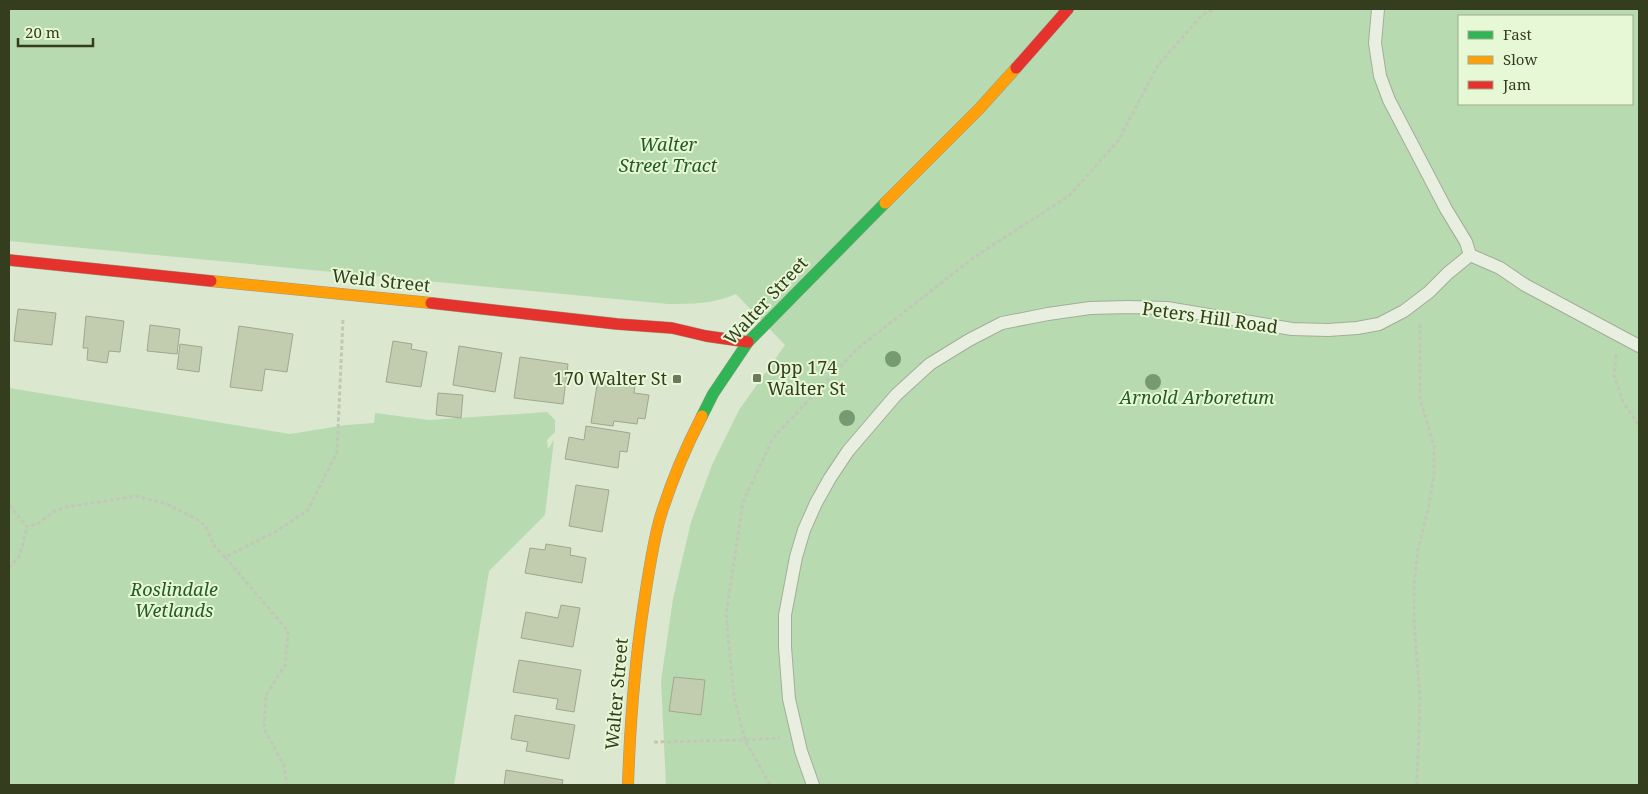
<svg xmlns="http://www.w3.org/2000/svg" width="1648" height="794" font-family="'Noto Serif',serif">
  <rect width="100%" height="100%" fill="#dbe7cf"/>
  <g fill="#b8dab1" fill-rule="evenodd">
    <path d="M 9,9 L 1639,9 L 1639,785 L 666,785 L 661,681 L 673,599 L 691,522 L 712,465 L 739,410 L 785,345 L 736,294 C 714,304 692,304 668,304 L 9,241 ZM 1459,16 L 1632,16 L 1632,104 L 1459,104 Z"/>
    <path d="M 9,388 L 290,434 L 346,425 L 374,423 L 375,413 L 429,420 L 547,412 L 555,420 L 555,432 L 547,440 L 548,449 L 554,440 L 545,515 L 489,571 L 454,785 L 9,785 Z"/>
  </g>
  <g fill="#c2ccaf" stroke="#9fa88e">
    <path d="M 18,309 L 56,313 L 52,345 L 14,341 Z"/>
    <path d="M 86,316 L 124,321 L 120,352 L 109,351 L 107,363 L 87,360 L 88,348 L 83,348 Z"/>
    <path d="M 150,325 L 180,329 L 177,354 L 147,351 Z"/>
    <path d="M 239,326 L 293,334 L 287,372 L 265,369 L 262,391 L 230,387 Z"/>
    <path d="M 393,341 L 412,344 L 411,349 L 427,352 L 421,387 L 386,382 Z"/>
    <path d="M 180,344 L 202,347 L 199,372 L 177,369 Z"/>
    <path d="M 459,346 L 502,353 L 495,392 L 453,385 Z"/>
    <path d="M 520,357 L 568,364 L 563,404 L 514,398 Z"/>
    <path d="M 598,379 L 635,385 L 634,393 L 649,395 L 645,419 L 638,418 L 637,424 L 614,421 L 613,426 L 591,423 Z"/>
    <path d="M 438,393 L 463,395 L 461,418 L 436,415 Z"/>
    <path d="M 586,426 L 630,433 L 627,452 L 620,451 L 618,468 L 565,459 L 569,437 L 584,440 Z"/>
    <path d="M 576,485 L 609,490 L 602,532 L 569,526 Z"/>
    <path d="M 546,544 L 571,548 L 570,555 L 586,558 L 582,583 L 525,573 L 530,548 L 545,550 Z"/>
    <path d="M 561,605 L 580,608 L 573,647 L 521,638 L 526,612 L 558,618 Z"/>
    <path d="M 519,660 L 581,670 L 574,712 L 556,709 L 558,699 L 513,692 Z"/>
    <path d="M 674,677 L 705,680 L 701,715 L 669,711 Z"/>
    <path d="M 515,715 L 575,725 L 569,759 L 526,751 L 528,742 L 511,739 Z"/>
    <path d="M 506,770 L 563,780 L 562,785 L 504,785 Z"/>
  </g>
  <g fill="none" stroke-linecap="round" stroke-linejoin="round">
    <defs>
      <g id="lane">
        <path d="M 1378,9 L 1375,43 L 1380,76 L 1389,100 L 1446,209 L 1466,242 L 1470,255 L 1500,268 L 1525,285 L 1639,346"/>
        <path d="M 813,785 L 801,751 L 789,699 L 785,647 L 785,615 L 796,557 L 804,530 L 816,503 L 830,478 L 848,451 L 896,395 L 930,364 L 969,340 L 1002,323 L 1048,314 L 1090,308 L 1128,307 L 1167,308 L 1292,329 L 1328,330 L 1357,328 L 1379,324 L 1404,311 L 1429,292 L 1448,273 L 1470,255"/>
      </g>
      <path id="fast" d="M 702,416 L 713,394 L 748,342 L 885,203"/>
      <g id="slow">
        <path d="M 885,203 L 979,109 L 1016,68"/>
        <path d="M 211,281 L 431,303"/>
        <path d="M 628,785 C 630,722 635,659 645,596 C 649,570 653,543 660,518 C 671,482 685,449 702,416"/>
      </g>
      <g id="jam">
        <path d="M 1016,68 L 1068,9"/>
        <path d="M 9,260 L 211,281"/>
        <path d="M 431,303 L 617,324 L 672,328 L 706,336 L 748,342"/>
      </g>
    </defs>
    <use href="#lane" stroke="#a3ad97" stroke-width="14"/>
    <use href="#fast" stroke="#949c88" stroke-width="12"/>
    <use href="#slow" stroke="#949c88" stroke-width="12"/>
    <use href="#jam" stroke="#949c88" stroke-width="12"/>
    <g stroke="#c1c8b7" stroke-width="3" stroke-dasharray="4 2.5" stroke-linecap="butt">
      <path d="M 1616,355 L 1614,375 L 1623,402 L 1639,426"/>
      <path d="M 9,505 L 27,527 L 37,524 L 53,512 L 66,507 L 136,496 L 167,504 L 196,519 L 205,525 L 215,547 L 225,557 L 275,532 L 308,510 L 337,452 L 343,320"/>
      <path d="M 225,557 L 288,631 L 285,665 L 266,695 L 264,729 L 284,765 L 287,785"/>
      <path d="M 9,568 L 20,555 L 27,527"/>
      <path d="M 654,742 L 745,740 L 734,697 L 726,614 L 743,502 L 773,438 L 857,349 L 973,258 L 1070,195 L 1118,141 L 1158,65 L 1202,15 L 1215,9"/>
      <path d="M 770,785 L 745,740 L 780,738"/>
      <path d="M 1417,785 L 1420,698 L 1414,622 L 1414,584 L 1418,550 L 1428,510 L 1434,475 L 1434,446 L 1420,399 L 1420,323"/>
    </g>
    <use href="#lane" stroke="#e8efe1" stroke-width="12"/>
    <use href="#fast" stroke="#30b455" stroke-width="11"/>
    <use href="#slow" stroke="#ff9f0a" stroke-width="11"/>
    <use href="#jam" stroke="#e5322d" stroke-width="11"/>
  </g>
  <g fill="#769a72">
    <circle cx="893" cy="359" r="8"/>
    <circle cx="1153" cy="382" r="8"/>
    <circle cx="847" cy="418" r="8"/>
  </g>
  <g fill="#6e785c" stroke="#e6f8d5" stroke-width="2">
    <rect x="752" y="373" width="10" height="10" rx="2.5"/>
    <rect x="672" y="374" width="10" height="10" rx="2.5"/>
  </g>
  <g text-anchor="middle" stroke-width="4" stroke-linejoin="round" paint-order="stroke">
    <g font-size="18" font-style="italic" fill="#235b26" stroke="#e6f8d5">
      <text x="668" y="151">Walter<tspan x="668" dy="21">Street Tract</tspan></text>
      <text x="1197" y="404">Arnold Arboretum</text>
      <text x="174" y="596">Roslindale<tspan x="174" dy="21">Wetlands</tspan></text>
    </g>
    <g font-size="18" fill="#343d1e" stroke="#e6f8d5">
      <text transform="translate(381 281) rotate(6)" y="6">Weld Street</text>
      <text transform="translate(766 301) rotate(-47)" y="6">Walter Street</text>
      <text transform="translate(1210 318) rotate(8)" y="6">Peters Hill Road</text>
      <text transform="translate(617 694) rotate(-85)" y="6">Walter Street</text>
    </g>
    <g font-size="18" fill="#343d1e" stroke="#e6f8d5" text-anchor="start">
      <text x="767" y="374">Opp 174<tspan x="767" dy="21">Walter St</tspan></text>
      <text x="667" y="385" text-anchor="end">170 Walter St</text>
    </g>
  </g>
  <rect width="1648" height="794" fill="none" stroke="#343d1e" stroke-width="20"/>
  <rect x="1458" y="15" width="175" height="90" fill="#e6f8d5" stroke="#9fad8c"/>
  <rect x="1468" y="31" width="25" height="8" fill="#30b455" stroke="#9fad8c"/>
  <text x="1503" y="40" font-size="15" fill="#343d1e">Fast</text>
  <rect x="1468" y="56" width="25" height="8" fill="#ff9f0a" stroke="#9fad8c"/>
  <text x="1503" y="65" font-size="15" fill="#343d1e">Slow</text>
  <rect x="1468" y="81" width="25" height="8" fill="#e5322d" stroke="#9fad8c"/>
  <text x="1503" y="90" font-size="15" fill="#343d1e">Jam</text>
  <path d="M18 38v8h75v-8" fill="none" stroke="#343d1e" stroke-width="2.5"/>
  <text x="25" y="38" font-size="15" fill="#343d1e" stroke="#e6f8d5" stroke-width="4" paint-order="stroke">20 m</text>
</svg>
